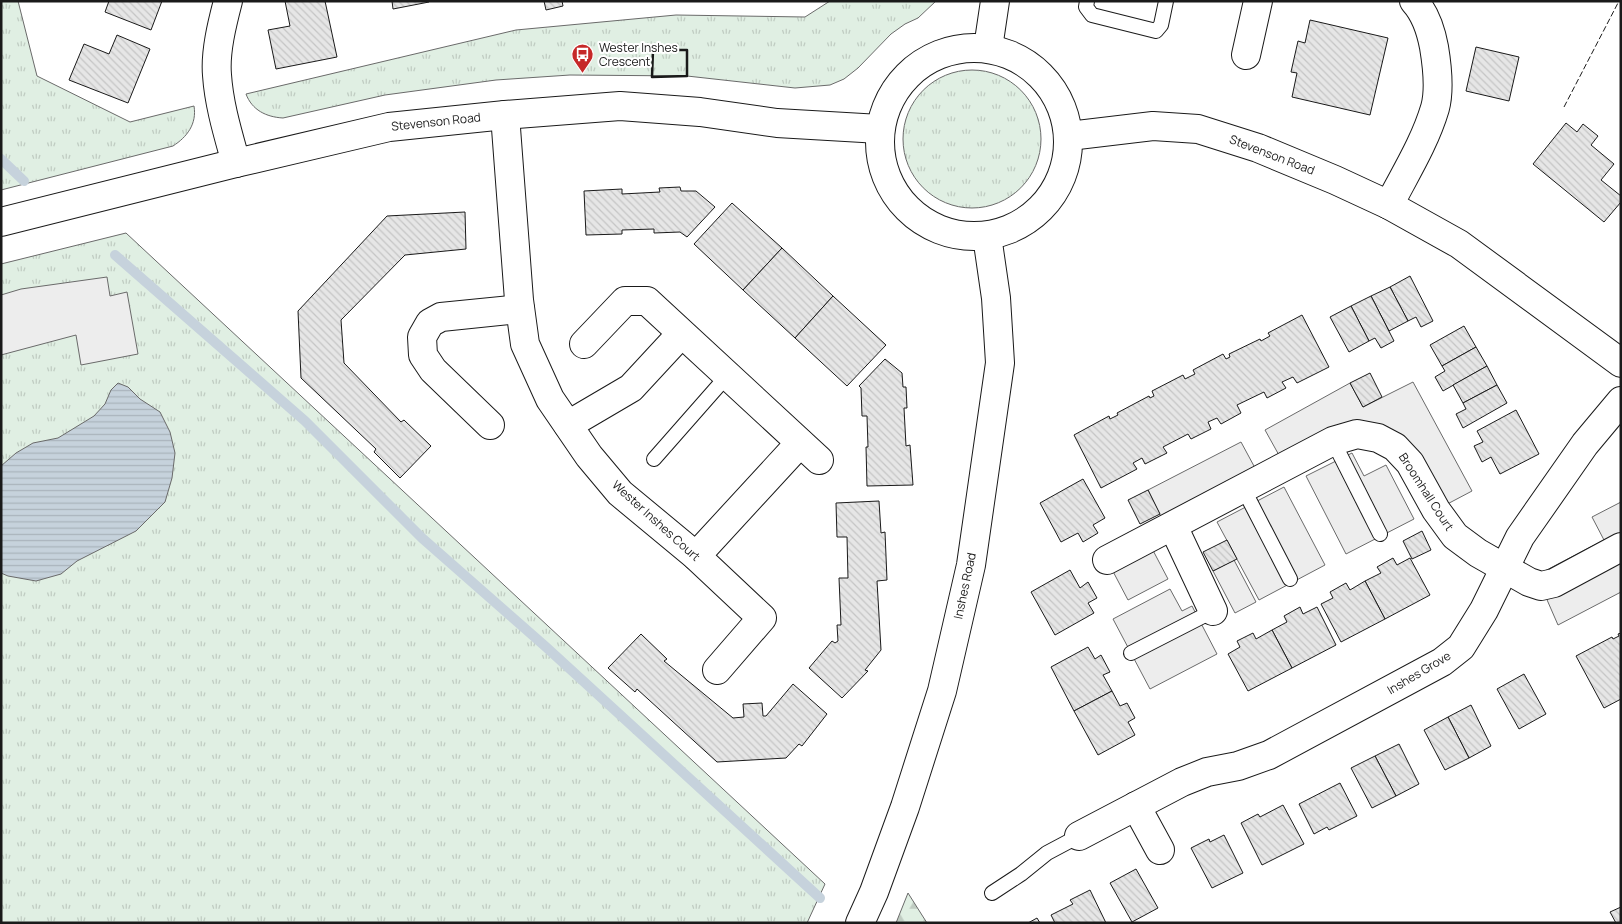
<svg xmlns="http://www.w3.org/2000/svg" width="1622" height="924" font-family="Manrope,sans-serif">
  <defs>
    <pattern id="grass-tufts" width="24" height="20" patternUnits="userSpaceOnUse" patternTransform="scale(1.25)"><rect width="24" height="20" fill="#e0efe3"/><path d="M3 7l-1-3M5 7V3M7 7l1-3M15 17l-1-3M17 17v-4M19 17l1-3" fill="none" stroke="#c0ccc2"/></pattern>
    <pattern id="forest-firs" width="22" height="20" patternUnits="userSpaceOnUse" patternTransform="scale(1.25)"><rect width="22" height="20" fill="#e0efe3"/><path d="M5 1l3.5 6h-7zM16 11l3.5 6h-7z" fill="#c0ccc2"/></pattern>
    <pattern id="water-rules" width="6" height="5" patternUnits="userSpaceOnUse" patternTransform="scale(1.25)"><rect width="6" height="5" fill="#c6d2dc"/><path d="M0 2.5h6" fill="none" stroke="#aab4bc"/></pattern>
    <pattern id="building-back-hatch" width="6" height="6" patternUnits="userSpaceOnUse" patternTransform="scale(1.25)"><rect width="6" height="6" fill="#e6e6e6"/><path d="M-1 5l2 2M0 0l6 6M5-1l2 2" fill="none" stroke="#c5c5c5"/></pattern>
  </defs>
  <rect width="100%" height="100%" fill="#fff"/>
  <g fill="url(#grass-tufts)" stroke="#6a6a6a">
    <path d="M 1,1 L 18,1 L 37,76 L 130,122 L 194,106 C 197,124 187,137 173,146 L 1,190 Z"/>
    <path d="M 830,1 L 936,1 L 918,18 L 905,24 L 891,34 L 858,68 L 844,79 L 830,85 L 795,88 L 687,76 L 570,75 L 496,80 L 385,95 L 283,118 C 266,117 252,110 246,94 L 516,30 L 676,15 L 805,17 Z"/>
    <circle cx="972" cy="139" r="69"/>
    <path d="M 126,233 L 825,884 L 807,923 L 1,923 L 1,264 Z"/>
  </g>
  <path fill="url(#forest-firs)" stroke="#6a6a6a" d="M 908,893 L 927,923 L 896,923 Z"/>
  <g fill="#ededed" stroke="#6a6a6a">
    <path d="M 107,277 L 110,296 L 127,292 L 138,354 L 81,365 L 76,335 L 1,355 L 1,295 L 21,289 Z"/>
    <path d="M 1413,382 L 1472,491 L 1436,510 L 1378,438 L 1285,466 L 1265,430 L 1350,383 L 1363,407 Z"/>
    <path d="M 1241,442 L 1261,479 L 1167,529 L 1148,490 Z"/>
    <path d="M 1352,453 L 1364,476 L 1386,465 L 1414,519 L 1346,554 L 1306,476 Z"/>
    <path d="M 1284,487 L 1325,565 L 1259,600 L 1217,522 Z"/>
    <path d="M 1621,502 L 1621,592 L 1558,625 L 1541,586 L 1539,574 L 1604,540 L 1592,517 Z"/>
    <path d="M 1147,539 L 1168,579 L 1128,600 L 1107,560 Z"/>
    <path d="M 1234,560 L 1256,602 L 1235,613 L 1213,571 Z"/>
    <path d="M 1170,589 L 1182,611 L 1192,606 L 1217,654 L 1150,689 L 1113,619 Z"/>
  </g>
  <path fill="url(#water-rules)" stroke="#6a6a6a" d="M 118,383 L 128,387 L 140,399 L 160,412 L 170,432 L 175,453 L 172,478 L 165,502 L 136,531 L 77,561 L 61,574 L 36,581 L 8,576 L 1,573 L 1,466 L 16,453 L 33,443 L 58,438 L 94,416 L 105,404 L 111,390 Z"/>
  <g fill="none" stroke-linecap="round" stroke-linejoin="round">
    <g stroke="#c6d2dc" stroke-width="10">
      <path d="M 1,159 L 24,181"/>
      <path d="M 115,255 L 305,421 L 422,538 L 546,647 L 820,898"/>
    </g>
  </g>
  <g fill="url(#building-back-hatch)" stroke="#1a1a1a">
    <path d="M 109,1 L 162,1 L 151,30 L 105,12 Z"/>
    <path d="M 285,1 L 325,1 L 337,57 L 276,69 L 268,30 L 290,26 Z"/>
    <path d="M 392,1 L 429,1 L 429,2 L 393,9 Z"/>
    <path d="M 544,1 L 562,1 L 563,6 L 546,10 Z"/>
    <path d="M 1310,20 L 1388,38 L 1370,115 L 1292,97 L 1297,73 L 1291,72 L 1298,41 L 1305,43 Z"/>
    <path d="M 117,35 L 150,49 L 128,103 L 69,80 L 84,44 L 109,54 Z"/>
    <path d="M 1476,47 L 1519,57 L 1509,101 L 1466,91 Z"/>
    <path d="M 1566,123 L 1577,132 L 1583,124 L 1598,136 L 1591,145 L 1614,164 L 1601,180 L 1621,196 L 1621,202 L 1604,222 L 1533,164 Z"/>
    <path d="M 680,187 L 681,191 L 696,191 L 715,207 L 687,237 L 680,232 L 654,233 L 654,229 L 622,230 L 622,234 L 586,235 L 584,191 L 622,189 L 622,194 L 660,192 L 659,188 Z"/>
    <path d="M 732,203 L 782,248 L 743,290 L 694,244 Z"/>
    <path d="M 465,212 L 466,249 L 405,255 L 341,320 L 344,363 L 401,422 L 404,420 L 431,446 L 400,478 L 374,452 L 376,449 L 301,378 L 298,311 L 387,216 Z"/>
    <path d="M 782,248 L 833,296 L 795,338 L 743,290 Z"/>
    <path d="M 1410,276 L 1433,321 L 1421,327 L 1416,317 L 1408,321 L 1390,287 Z"/>
    <path d="M 1390,287 L 1408,321 L 1389,331 L 1371,296 Z"/>
    <path d="M 833,296 L 886,345 L 847,386 L 795,338 Z"/>
    <path d="M 1371,296 L 1394,341 L 1381,348 L 1375,338 L 1369,341 L 1351,306 Z"/>
    <path d="M 1351,306 L 1369,341 L 1349,352 L 1330,317 Z"/>
    <path d="M 1302,315 L 1329,367 L 1297,383 L 1293,377 L 1282,382 L 1286,388 L 1267,398 L 1264,392 L 1237,405 L 1241,413 L 1221,424 L 1217,418 L 1208,422 L 1211,429 L 1191,439 L 1188,434 L 1163,447 L 1167,453 L 1145,464 L 1142,458 L 1133,463 L 1137,469 L 1101,488 L 1074,435 L 1109,416 L 1110,419 L 1118,415 L 1117,413 L 1149,396 L 1150,398 L 1154,396 L 1152,391 L 1183,375 L 1185,379 L 1195,374 L 1193,370 L 1223,354 L 1226,359 L 1230,357 L 1229,354 L 1260,339 L 1261,341 L 1270,336 L 1268,333 Z"/>
    <path d="M 1464,326 L 1476,347 L 1442,366 L 1430,345 Z"/>
    <path d="M 1476,347 L 1487,366 L 1443,391 L 1435,377 L 1445,371 L 1442,366 Z"/>
    <path d="M 885,359 L 902,373 L 903,387 L 906,387 L 907,408 L 904,408 L 906,446 L 910,445 L 913,485 L 867,486 L 866,447 L 868,447 L 867,416 L 862,416 L 861,388 L 859,386 Z"/>
    <path d="M 1487,366 L 1497,385 L 1463,403 L 1453,385 Z"/>
    <path d="M 1370,373 L 1382,397 L 1363,407 L 1350,383 Z"/>
    <path d="M 1497,385 L 1507,403 L 1463,428 L 1456,414 L 1466,409 L 1463,403 Z"/>
    <path d="M 1516,410 L 1539,454 L 1500,474 L 1491,457 L 1482,462 L 1474,446 L 1483,442 L 1477,431 Z"/>
    <path d="M 1083,479 L 1105,518 L 1093,525 L 1098,533 L 1083,542 L 1078,533 L 1061,542 L 1040,503 Z"/>
    <path d="M 1148,490 L 1160,514 L 1140,524 L 1128,500 Z"/>
    <path d="M 879,501 L 881,533 L 885,532 L 887,580 L 877,581 L 881,650 L 865,670 L 868,671 L 842,698 L 809,668 L 832,641 L 835,643 L 838,641 L 837,625 L 841,625 L 839,578 L 848,578 L 847,537 L 837,537 L 836,503 Z"/>
    <path d="M 1422,531 L 1431,550 L 1412,559 L 1403,541 Z"/>
    <path d="M 1227,540 L 1237,559 L 1213,571 L 1203,552 Z"/>
    <path d="M 1393,558 L 1397,565 L 1410,558 L 1430,595 L 1385,619 L 1365,581 L 1381,573 L 1377,567 Z"/>
    <path d="M 1070,570 L 1080,588 L 1088,582 L 1097,598 L 1088,603 L 1094,613 L 1055,635 L 1031,592 Z"/>
    <path d="M 1365,581 L 1385,619 L 1341,642 L 1321,604 L 1333,598 L 1330,592 L 1346,583 L 1350,590 Z"/>
    <path d="M 1300,607 L 1303,614 L 1317,607 L 1336,645 L 1292,668 L 1272,630 L 1287,622 L 1284,616 Z"/>
    <path d="M 1272,630 L 1292,668 L 1248,691 L 1228,654 L 1240,647 L 1237,641 L 1253,633 L 1256,639 Z"/>
    <path d="M 1621,633 L 1621,699 L 1604,708 L 1576,656 L 1612,637 L 1613,639 L 1619,636 L 1618,634 Z"/>
    <path d="M 641,634 L 667,659 L 664,661 L 733,718 L 744,717 L 743,704 L 762,703 L 763,716 L 766,716 L 793,684 L 827,714 L 802,746 L 799,744 L 786,758 L 717,762 L 637,689 L 635,692 L 608,668 Z"/>
    <path d="M 1088,647 L 1095,659 L 1101,655 L 1110,672 L 1103,675 L 1112,691 L 1074,711 L 1051,667 Z"/>
    <path d="M 1524,674 L 1546,714 L 1519,729 L 1497,689 Z"/>
    <path d="M 1112,691 L 1120,706 L 1127,703 L 1135,718 L 1128,722 L 1135,735 L 1098,755 L 1074,711 Z"/>
    <path d="M 1471,705 L 1491,746 L 1469,758 L 1448,717 Z"/>
    <path d="M 1448,717 L 1469,758 L 1445,770 L 1424,730 Z"/>
    <path d="M 1399,744 L 1419,784 L 1396,796 L 1375,756 Z"/>
    <path d="M 1375,756 L 1396,796 L 1372,808 L 1351,768 Z"/>
    <path d="M 1340,783 L 1357,816 L 1329,830 L 1327,827 L 1314,834 L 1299,804 Z"/>
    <path d="M 1283,805 L 1304,844 L 1262,865 L 1241,823 L 1258,814 L 1260,817 Z"/>
    <path d="M 1224,835 L 1243,873 L 1212,888 L 1191,848 L 1209,839 L 1210,842 Z"/>
    <path d="M 1136,869 L 1158,908 L 1132,922 L 1110,883 Z"/>
    <path d="M 1090,890 L 1106,923 L 1055,923 L 1051,915 L 1073,904 L 1070,900 Z"/>
    <path d="M 1621,907 L 1621,923 L 1616,923 L 1610,912 Z"/>
    <path d="M 1037,918 L 1040,923 L 1028,923 Z"/>
  </g>
  <g fill="none" stroke-linecap="round" stroke-linejoin="round">
    <defs>
      <g id="service">
        <path d="M 1087,1 L 1086,7 L 1092,15 L 1156,31 L 1161,25 L 1166,1"/>
        <path d="M 1333,441 L 1380,534"/>
        <path d="M 654,459 L 727,376"/>
        <path d="M 1243,488 L 1290,579"/>
        <path d="M 1131,653 L 1213,611"/>
        <path d="M 992,893 L 1021,874 L 1047,853 L 1079,836"/>
      </g>
      <g id="minor">
        <path d="M 228,1 C 222,24 215,52 217,75 C 219,105 228,134 236,163"/>
        <path d="M 1246,55 L 1258,1"/>
        <path d="M 505,115 L 519,300 L 525,344 L 550,399 L 589,456 L 620,493 L 696,556 L 762,618 L 717,670"/>
        <path d="M 1069,136 L 1153,126 L 1198,129 L 1258,148 L 1335,180 L 1389,205 L 1459,244 L 1621,363"/>
        <path d="M 1389,205 C 1405,174 1425,142 1435,108 C 1440,90 1437,65 1434,47 C 1431,31 1425,13 1414,1"/>
        <path d="M 584,344 L 625,301 L 647,301 L 819,460"/>
        <path d="M 490,425 L 433,370 L 423,355 L 422,337 L 430,323 L 441,317 L 520,309"/>
        <path d="M 568,425 L 631,388 L 681,334"/>
        <path d="M 1173,526 L 1213,611"/>
        <path d="M 696,556 L 800,443"/>
        <path d="M 1107,560 L 1333,441 L 1357,434 L 1378,438 L 1395,447 L 1410,463 L 1436,510 L 1455,536 L 1478,553 L 1529,582 L 1541,586 L 1554,583 L 1621,547"/>
        <path d="M 1136,806 L 1160,850"/>
        <path d="M 1079,836 L 1182,782 L 1207,772 L 1238,766 L 1269,755 L 1442,662 L 1461,647 L 1484,610 L 1520,537 L 1585,444 L 1621,401"/>
      </g>
      <g id="tertiary">
        <circle cx="974" cy="142" r="94"/>
        <path d="M 988,48 L 995,1"/>
        <path d="M 1,222 L 236,163 L 389,127 L 505,115 L 620,106 L 700,112 L 777,123 L 880,129"/>
        <path d="M 860,923 L 874,892 L 905,807 L 942,691 L 971,565 L 1000,363 L 996,298 L 987,236"/>
      </g>
    </defs>
    <use href="#service" stroke="#1a1a1a" stroke-width="16"/>
    <use href="#minor" stroke="#1a1a1a" stroke-width="30"/>
    <use href="#tertiary" stroke="#1a1a1a" stroke-width="30"/>
    <use href="#service" stroke="#fff" stroke-width="14"/>
    <use href="#minor" stroke="#fff" stroke-width="28"/>
    <use href="#tertiary" stroke="#fff" stroke-width="28"/>
    <path stroke="#1a1a1a" stroke-width="1" stroke-dasharray="6 2.5" stroke-linecap="butt" d="M 1564,107 L 1619,1"/>
    <path stroke="#1a1a1a" stroke-width="2.5" d="M 653,50 L 687,50 L 687,76 L 652,77 Z"/>
  </g>
  <defs>
    <symbol id="bus-pin" viewBox="-11 -11 22 30"><path d="M0 17L-7.5 6A9.5 9.5 0 1 1 7.5 6Z" fill="#c62828" stroke="#fff"/><path d="M-5-6H5V4H4V6H2V4H-2V6H-4V4H-5ZM-3.5-4V0h7V-4ZM-3.5 1.2v1.5H-2V1.2ZM2 1.2v1.5H3.5V1.2Z" fill="#fff"/></symbol>
  </defs>
  <g fill-rule="evenodd">
    <use href="#bus-pin" x="570" y="42" width="25" height="34"/>
  </g>
  <g text-anchor="middle" stroke-width="4" stroke-linejoin="round" paint-order="stroke">
    <g font-size="12" fill="#1a1a1a" stroke="#fff" text-anchor="start">
      <text x="599" y="52">Wester Inshes<tspan x="599" dy="14">Crescent</tspan></text>
    </g>
    <g font-size="12" fill="#1a1a1a" stroke="#fff">
      <text transform="translate(436 122) rotate(-6)" y="4">Stevenson Road</text>
      <text transform="translate(1272 155) rotate(21)" y="4">Stevenson Road</text>
      <text transform="translate(1426 492) rotate(57)" y="4">Broomhall Court</text>
      <text transform="translate(656 521) rotate(42)" y="4">Wester Inshes Court</text>
      <text transform="translate(965 586) rotate(-78)" y="4">Inshes Road</text>
      <text transform="translate(1419 673) rotate(-31)" y="4">Inshes Grove</text>
    </g>
  </g>
  <rect width="1622" height="924" fill="none" stroke="#1a1a1a" stroke-width="5"/>
</svg>
